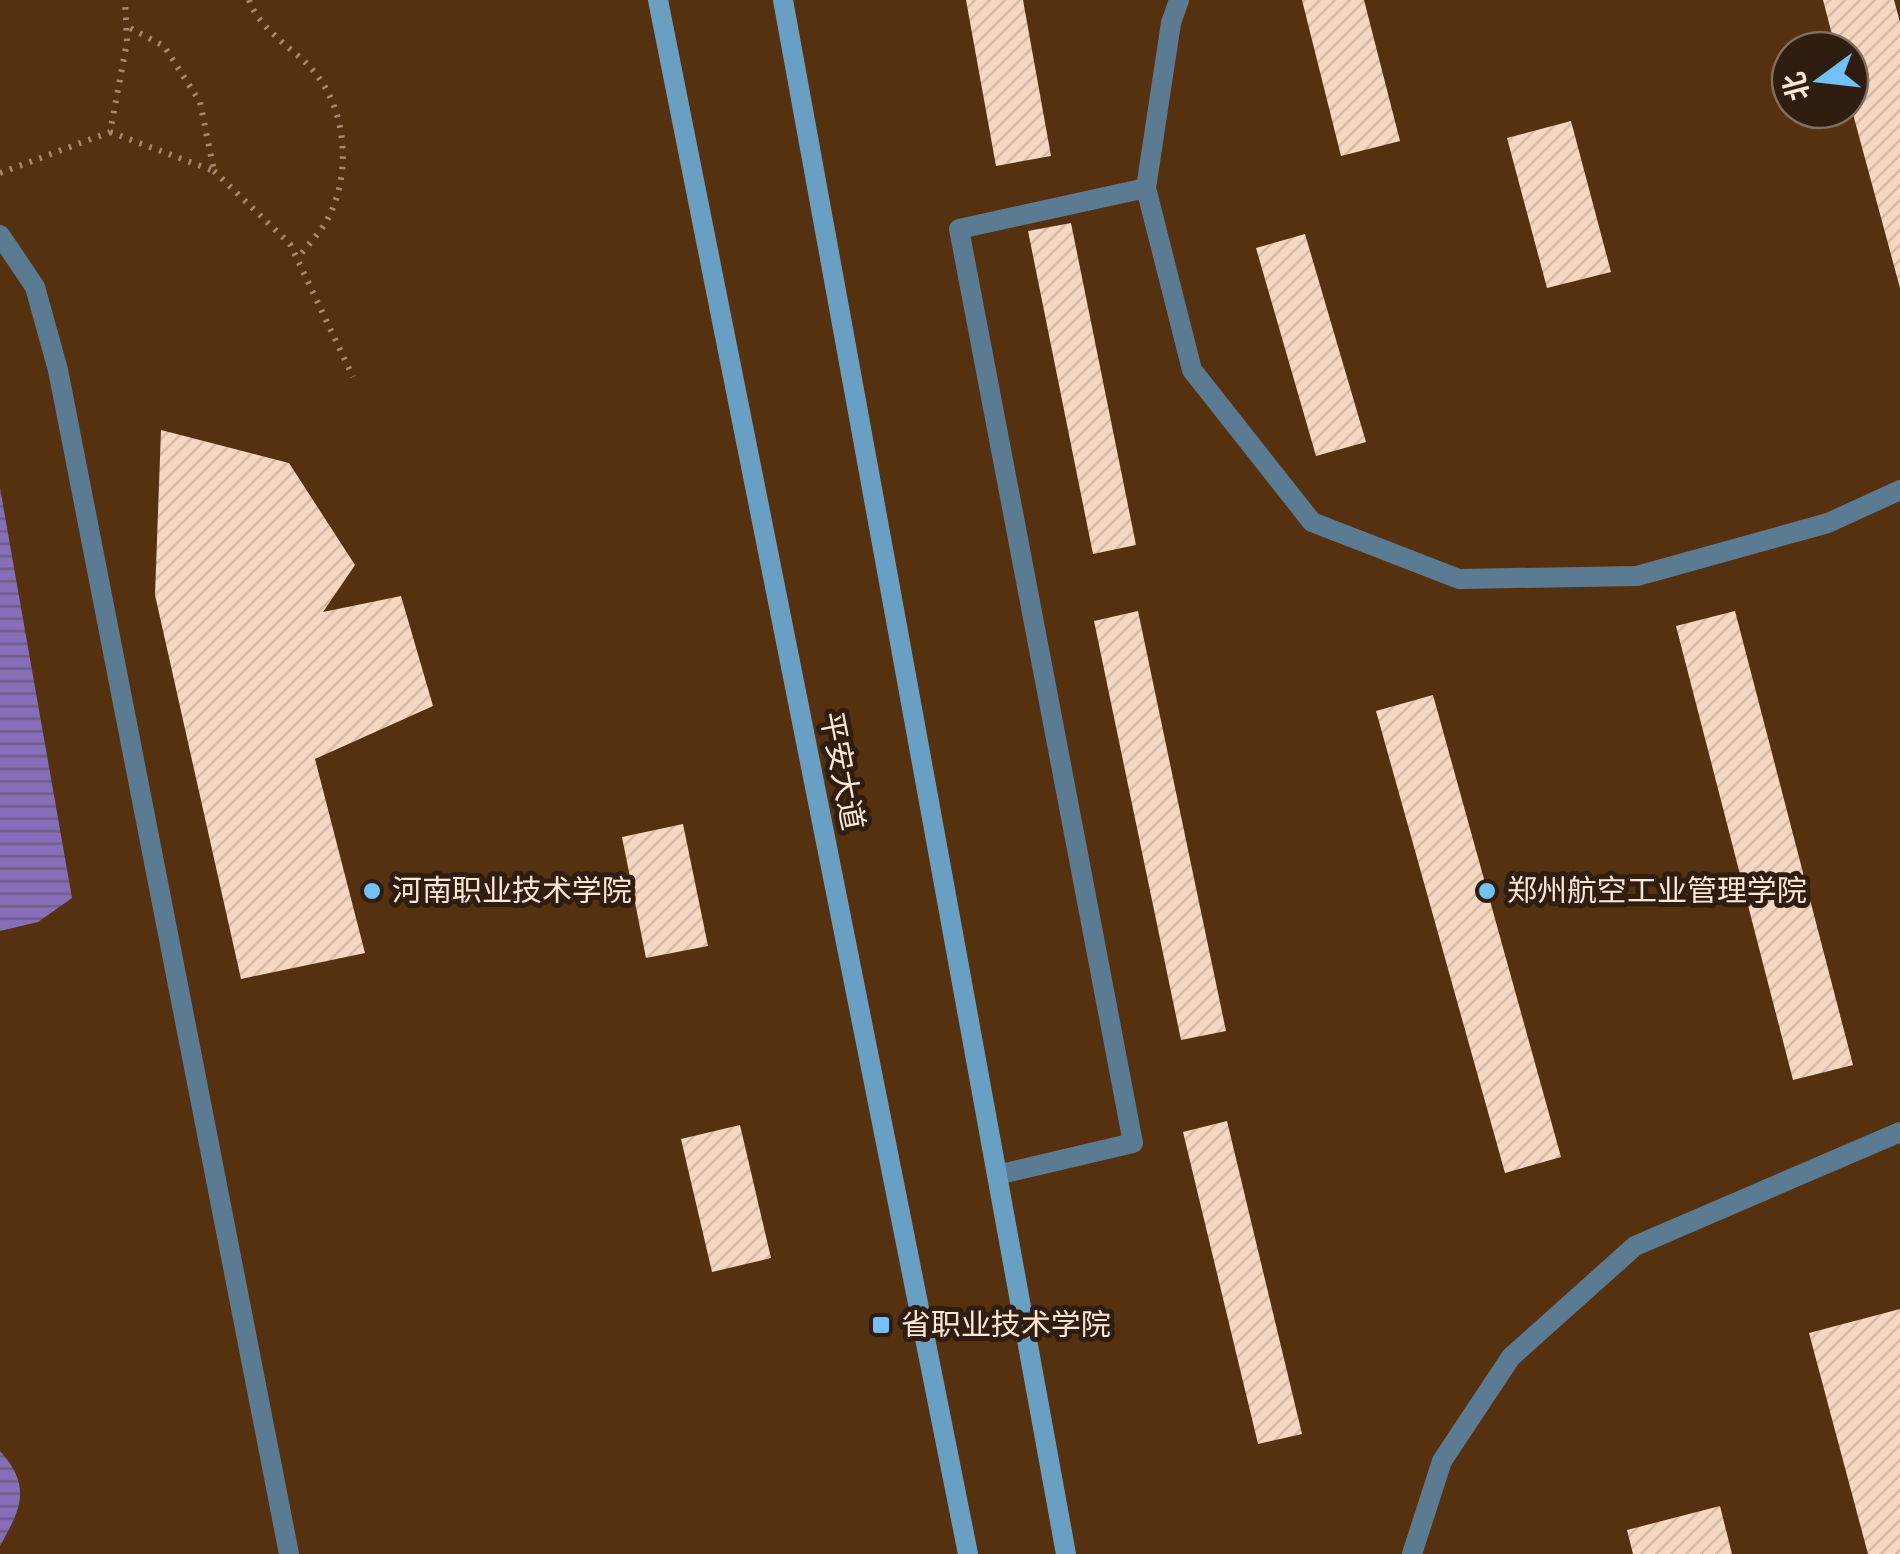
<svg xmlns="http://www.w3.org/2000/svg" width="1900" height="1554" font-family="Helvetica,'Noto Sans SC',sans-serif">
  <defs>
    <pattern id="water-rules" width="6" height="5" patternUnits="userSpaceOnUse" patternTransform="scale(2.5)"><rect width="6" height="5" fill="#876eb9"/><path d="M0 2.5h6" fill="none" stroke="#6f5e89"/></pattern>
    <pattern id="building-hatch" width="6" height="6" patternUnits="userSpaceOnUse" patternTransform="scale(2.5)"><rect width="6" height="6" fill="#f6d7c1"/><path d="M-1 1l2-2M0 6l6-6M5 7l2-2" fill="none" stroke="#d4baa7"/></pattern>
  </defs>
  <rect width="100%" height="100%" fill="#56310f"/>
  <g fill="url(#water-rules)">
    <path d="M 0,488 L 72,898 L 38,922 L 0,931 Z"/>
    <path d="M 0,1451 C 32,1487 21,1508 0,1546 Z"/>
  </g>
  <g fill="url(#building-hatch)">
    <path d="M 966,0 L 1023,0 L 1051,156 L 996,166 Z"/>
    <path d="M 1302,0 L 1364,0 L 1400,141 L 1341,156 Z"/>
    <path d="M 1823,0 L 1894,0 L 1900,22 L 1900,288 L 1850,103 L 1850,50 L 1836,50 Z"/>
    <path d="M 1571,121 L 1611,272 L 1547,288 L 1507,138 Z"/>
    <path d="M 1071,223 L 1136,545 L 1093,554 L 1028,231 Z"/>
    <path d="M 1305,234 L 1366,442 L 1316,456 L 1256,248 Z"/>
    <path d="M 161,430 L 289,463 L 355,565 L 323,612 L 401,596 L 433,706 L 315,759 L 365,953 L 241,979 L 155,595 Z"/>
    <path d="M 1138,611 L 1226,1031 L 1181,1040 L 1094,621 Z"/>
    <path d="M 1735,611 L 1853,1065 L 1793,1080 L 1676,626 Z"/>
    <path d="M 1433,695 L 1561,1157 L 1505,1173 L 1376,711 Z"/>
    <path d="M 683,824 L 708,946 L 646,958 L 622,837 Z"/>
    <path d="M 1227,1121 L 1302,1434 L 1258,1444 L 1183,1132 Z"/>
    <path d="M 740,1125 L 771,1258 L 712,1272 L 681,1139 Z"/>
    <path d="M 1900,1309 L 1900,1554 L 1868,1554 L 1809,1333 Z"/>
    <path d="M 1720,1506 L 1732,1554 L 1633,1554 L 1627,1530 Z"/>
  </g>
  <g fill="none" stroke-linecap="round" stroke-linejoin="round">
    <g stroke="#a8896f" stroke-width="6" stroke-dasharray="2.5 8" stroke-linecap="butt">
      <path d="M 249,0 C 258,26 286,44 306,63 C 347,102 354,173 326,222 C 318,235 306,247 297,259"/>
      <path d="M 110,132 L 214,171 L 200,102 L 164,46 L 126,26"/>
      <path d="M 214,171 L 290,244 L 353,377"/>
      <path d="M 0,173 L 110,132 L 127,42 L 125,0"/>
    </g>
    <g stroke="#5a7b92" stroke-width="20">
      <path d="M 0,235 L 35,287 L 58,370 L 289,1554"/>
      <path d="M 1412,1554 L 1442,1461 L 1511,1357 L 1635,1246 L 1900,1132"/>
    </g>
    <g stroke="#5a7b92" stroke-width="20">
      <path d="M 1179,0 L 1171,23 L 1146,188 L 1192,370 L 1312,522 L 1459,579 L 1637,576 L 1828,523 L 1900,490"/>
      <path d="M 997,1175 L 1133,1143 L 959,229 L 1146,188"/>
    </g>
    <g stroke="#699fc2" stroke-width="20">
      <path d="M 658,0 L 968,1554"/>
      <path d="M 783,0 L 1066,1554"/>
    </g>
  </g>
  <g fill="#71c1f5" stroke="#2f1e10" stroke-width="4">
    <circle cx="372" cy="891" r="10"/>
    <circle cx="1487" cy="891" r="10"/>
    <rect x="871" y="1315" width="20" height="20" rx="5"/>
  </g>
  <g text-anchor="middle" stroke-width="10" stroke-linejoin="round" paint-order="stroke">
    <g font-size="30" fill="#ffe6d5" stroke="#2f1e10">
      <text transform="translate(842 771) rotate(79)" y="10">平安大道</text>
    </g>
    <g font-size="30" fill="#ffe6d5" stroke="#2f1e10" text-anchor="start">
      <text x="392" y="901">河南职业技术学院</text>
      <text x="1507" y="901">郑州航空工业管理学院</text>
      <text x="901" y="1335">省职业技术学院</text>
    </g>
  </g>
  <g transform="translate(1820 80) rotate(255)"><circle r="48" fill="#2f1e10" stroke="#826e5f" stroke-width="2.5"/>
  <path d="M0-8L18 38L0 25L-18 38Z" fill="#71c1f5"/>
  <text y="-15" font-size="28" font-weight="bold" text-anchor="middle" fill="#ffe6d5">北</text>
  </g>
</svg>
